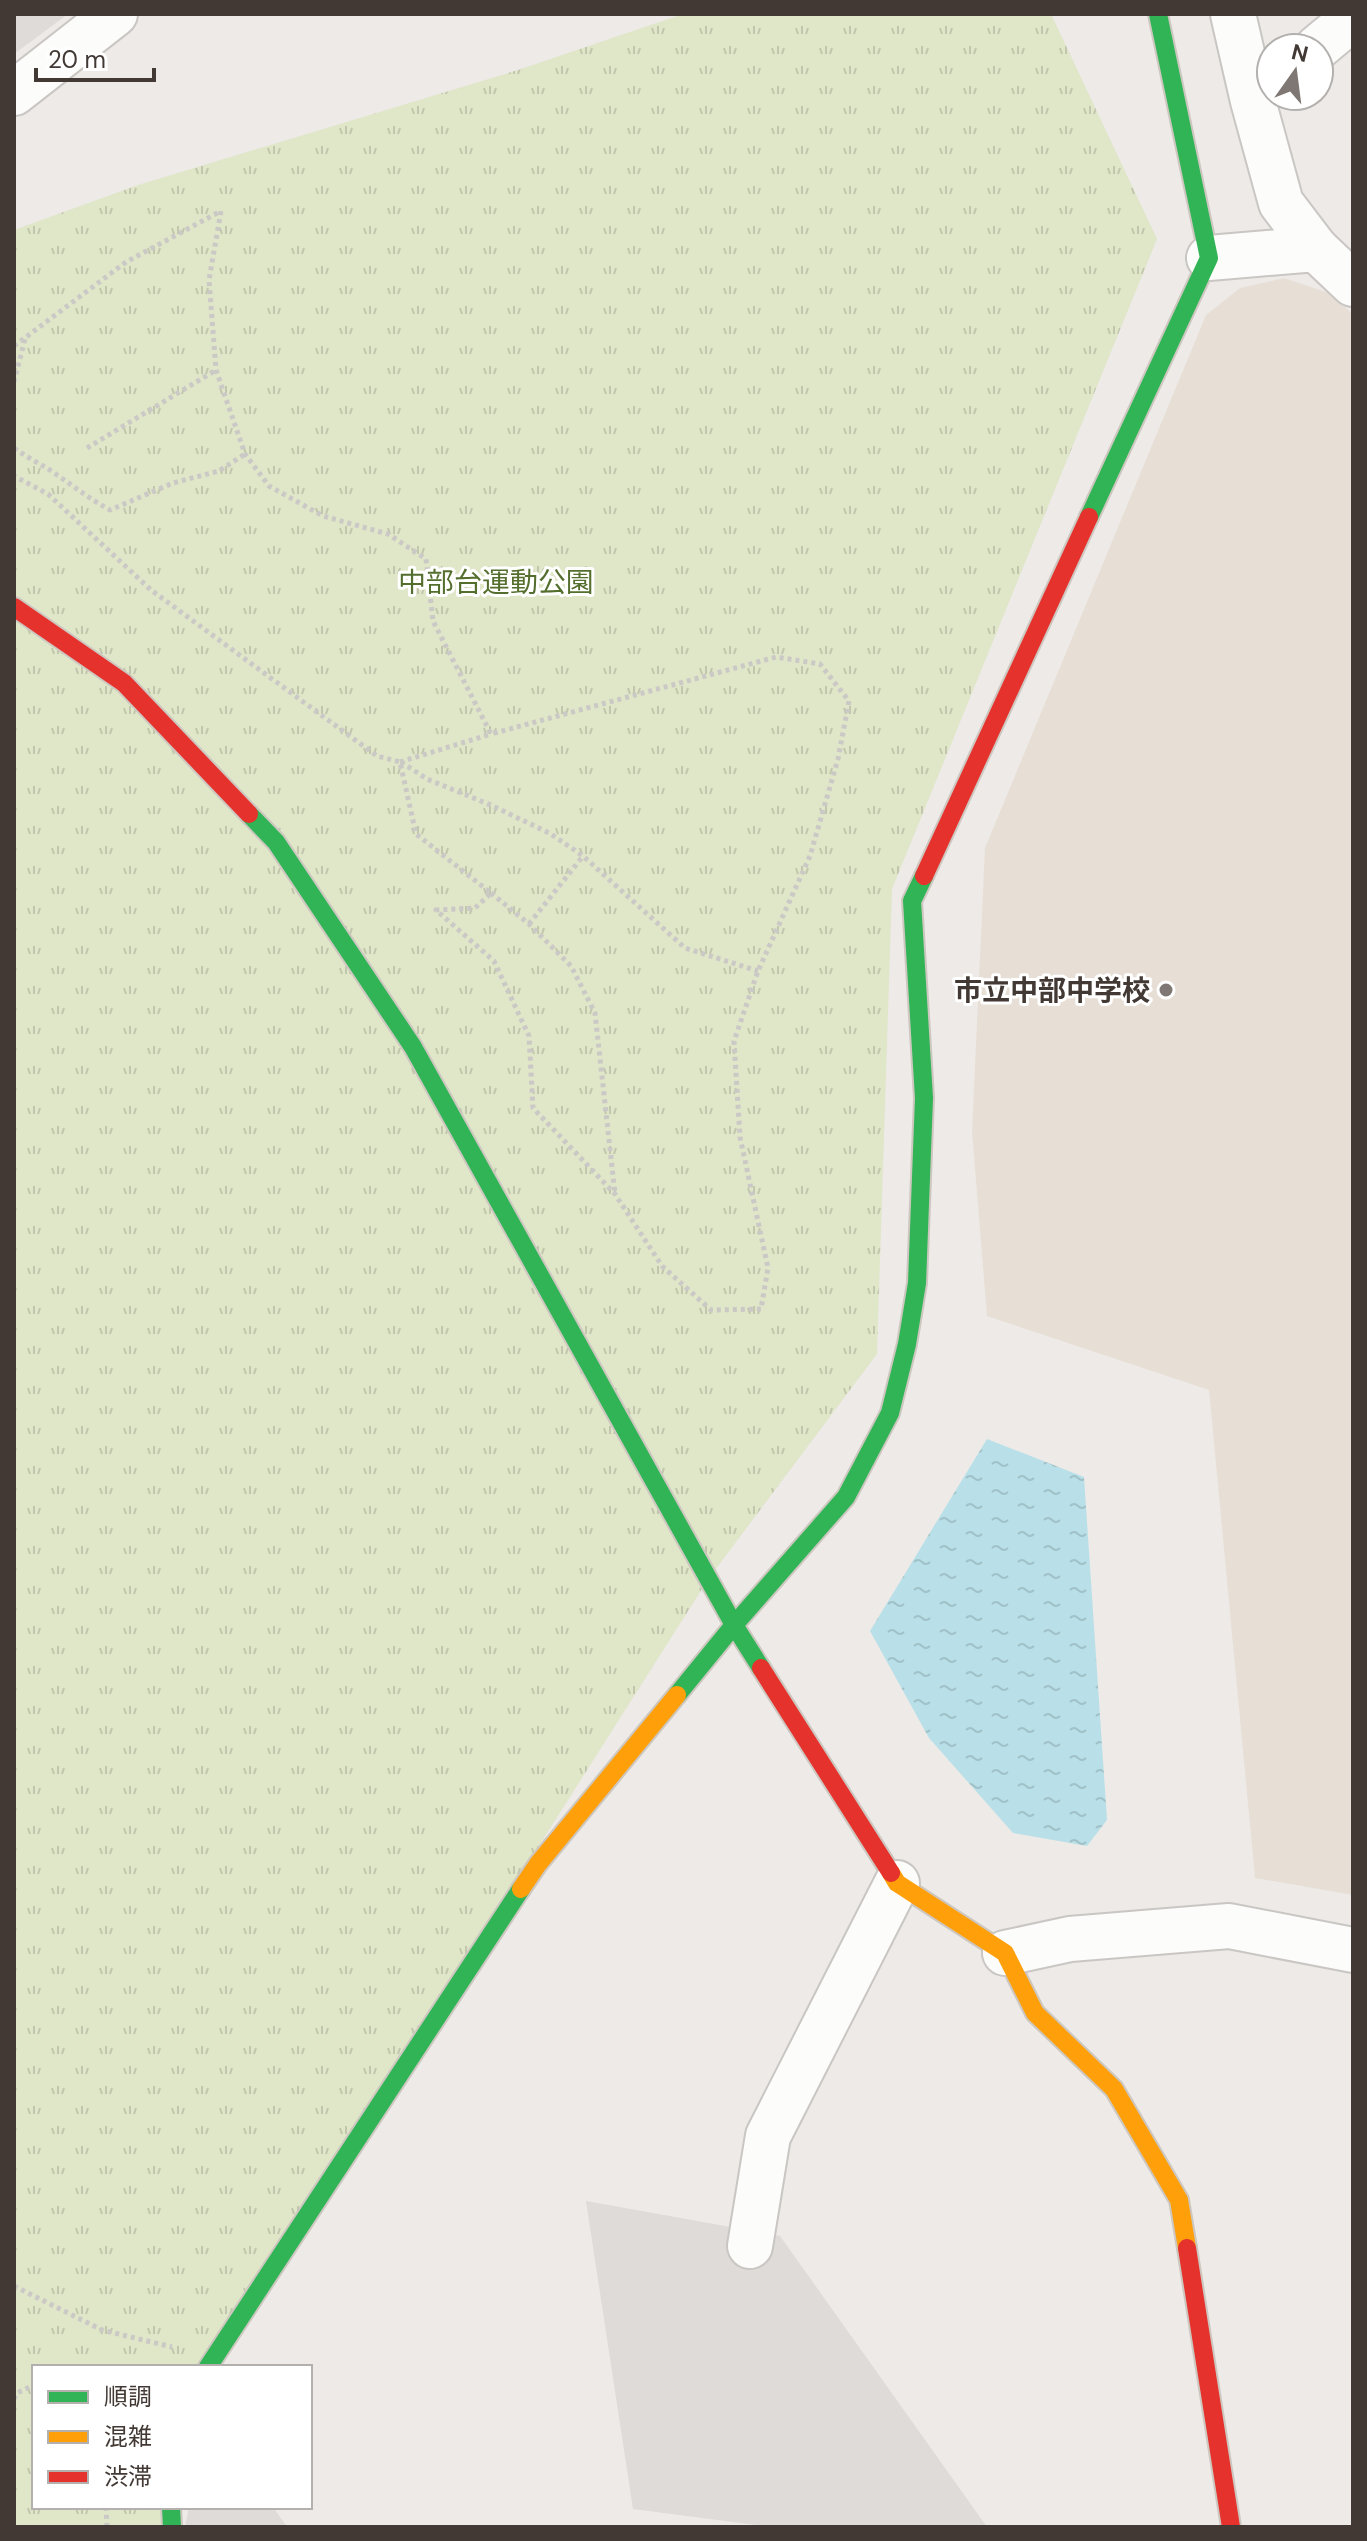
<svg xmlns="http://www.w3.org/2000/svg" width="1367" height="2541" font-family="'DM Sans','Noto Sans JP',sans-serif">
  <defs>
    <pattern id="park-tufts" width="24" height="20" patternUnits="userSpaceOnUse" patternTransform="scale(2)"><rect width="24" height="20" fill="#e0e6c8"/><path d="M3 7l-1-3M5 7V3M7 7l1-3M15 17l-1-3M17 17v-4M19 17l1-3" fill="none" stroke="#c1c6ac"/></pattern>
    <pattern id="water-ripples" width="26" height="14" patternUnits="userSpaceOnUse" patternTransform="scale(2)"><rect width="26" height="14" fill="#b9e0e8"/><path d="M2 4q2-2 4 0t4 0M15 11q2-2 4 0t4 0" fill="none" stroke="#a0c1c8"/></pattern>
  </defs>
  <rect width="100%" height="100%" fill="#edeae7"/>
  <path fill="#e7dfd6" d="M 1284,278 L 1326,292 L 1353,314 L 1353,1895 L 1255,1878 L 1209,1390 L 987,1316 L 972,1131 L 985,848 L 1206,315 L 1240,288 Z"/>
  <path fill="url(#park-tufts)" d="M 683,14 L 1051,14 L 1157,239 L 892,889 L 877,1354 L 709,1578 L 208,2367 L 34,2367 L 34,2507 L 171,2507 L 172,2527 L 14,2527 L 14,230 L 138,185 L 518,70 Z"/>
  <g fill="#dedbd8">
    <path d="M 14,14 L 68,14 L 14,54 Z"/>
    <path d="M 586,2201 L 780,2236 L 987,2527 L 771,2527 L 633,2509 Z"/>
    <path d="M 189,2507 L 273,2507 L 287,2527 L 185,2527 Z"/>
  </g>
  <path fill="url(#water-ripples)" d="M 987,1439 L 1084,1477 L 1107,1820 L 1087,1846 L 1013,1833 L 929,1738 L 870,1631 Z"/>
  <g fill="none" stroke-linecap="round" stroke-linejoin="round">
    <defs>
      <g id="street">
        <path d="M 1233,14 L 1253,101 L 1281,203 L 1316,249"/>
        <path d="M 1317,48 L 1353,18"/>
        <path d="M 14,93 L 115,14"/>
        <path d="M 1209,258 L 1316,249 L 1353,284"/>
        <path d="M 1005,1953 L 1070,1939 L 1229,1926 L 1353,1950"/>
        <path d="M 750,2246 L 768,2136 L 897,1883"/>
      </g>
      <g id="fast">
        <path d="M 1089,517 L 1209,258 L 1158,14"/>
        <path d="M 249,814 L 276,842 L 413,1047 L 734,1625 L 677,1695"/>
        <path d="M 761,1668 L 734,1625 L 846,1497 L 890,1413 L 907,1344 L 917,1283 L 924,1098 L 912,901 L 924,876"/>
        <path d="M 208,2367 L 521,1889"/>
        <path d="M 171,2507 L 172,2527"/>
      </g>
      <g id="slow">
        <path d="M 891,1873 L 897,1883 L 1005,1953 L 1035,2013 L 1114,2089 L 1179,2200 L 1187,2248"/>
        <path d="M 521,1889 L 538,1864 L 677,1695"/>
      </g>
      <g id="jam">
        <path d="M 14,607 L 124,683 L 249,814"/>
        <path d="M 924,876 L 1089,517"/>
        <path d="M 761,1668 L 891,1873"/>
        <path d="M 1187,2248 L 1231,2527"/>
      </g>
    </defs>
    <use href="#street" stroke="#c9c6c3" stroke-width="48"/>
    <use href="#fast" stroke="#cdc7c0" stroke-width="22"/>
    <use href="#slow" stroke="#cdc7c0" stroke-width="22"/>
    <use href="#jam" stroke="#cdc7c0" stroke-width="22"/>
    <g stroke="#cbc9c6" stroke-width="5" stroke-dasharray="4 4" stroke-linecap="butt">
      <path d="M 14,346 L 126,262 L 221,211 L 209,280 L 216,370 L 245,454 L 269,486 L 323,516 L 388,534 L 426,559 L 433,621 L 491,734 L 776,657 L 820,664 L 849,701 L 838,759 L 810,856 L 758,971 L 734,1041 L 740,1137 L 768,1268 L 761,1309 L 711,1310 L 662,1266 L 615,1194 L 533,1108 L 529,1036 L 494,961 L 436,910 L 475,908 L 491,893 L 416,834 L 400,762 L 377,756 L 151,590 L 48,494 L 14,476"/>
      <path d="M 14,382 L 25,339"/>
      <path d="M 14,448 C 28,458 43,465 57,475 C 75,487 91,500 110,510 L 173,483 L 219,471 L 245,454"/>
      <path d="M 87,448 L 216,370"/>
      <path d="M 400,762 L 491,734"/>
      <path d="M 401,762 L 427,779 L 493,806 L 551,834 L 583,856 L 685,948 L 758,971"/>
      <path d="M 491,893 L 529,924 L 571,966 L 595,1013 L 615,1194"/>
      <path d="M 529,924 L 583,856"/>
      <path d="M 14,2286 L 102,2330 L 172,2347"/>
      <path d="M 14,2399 L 17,2393 L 34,2385"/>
      <path d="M 106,2507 L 107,2527"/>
    </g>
    <use href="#street" stroke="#fcfcfb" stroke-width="44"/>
    <use href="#fast" stroke="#30b455" stroke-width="18"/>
    <use href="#slow" stroke="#ff9f0a" stroke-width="18"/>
    <use href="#jam" stroke="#e5322d" stroke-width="18"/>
  </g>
  <circle fill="#7e7773" stroke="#fff" stroke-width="3" cx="1166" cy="990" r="8"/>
  <g text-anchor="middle" stroke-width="6" stroke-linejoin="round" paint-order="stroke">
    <g font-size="28" fill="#546e2d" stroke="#fff">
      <text x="496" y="592">中部台運動公園</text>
    </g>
    <g font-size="28" font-weight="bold" fill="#423934" stroke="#fff" text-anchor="end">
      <text x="1150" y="1000">市立中部中学校</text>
    </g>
  </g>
  <rect width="1367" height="2541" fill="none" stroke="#423934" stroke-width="32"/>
  <rect x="32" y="2365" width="280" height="144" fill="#ffffff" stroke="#b3b0ae" stroke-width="2"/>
  <rect x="48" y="2391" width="40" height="12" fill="#30b455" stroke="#b3b0ae" stroke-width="2"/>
  <text x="104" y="2405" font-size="24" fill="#423934">順調</text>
  <rect x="48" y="2431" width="40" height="12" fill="#ff9f0a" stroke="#b3b0ae" stroke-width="2"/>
  <text x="104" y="2445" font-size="24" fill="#423934">混雑</text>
  <rect x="48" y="2471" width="40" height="12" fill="#e5322d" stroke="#b3b0ae" stroke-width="2"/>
  <text x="104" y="2485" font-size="24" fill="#423934">渋滞</text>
  <g transform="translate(1295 72) rotate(14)"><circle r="38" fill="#ffffff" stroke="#b3b0ae" stroke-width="2"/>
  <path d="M0-6L14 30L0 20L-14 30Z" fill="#7e7773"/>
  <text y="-12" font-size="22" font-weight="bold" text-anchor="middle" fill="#423934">N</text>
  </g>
  <path d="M36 68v12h118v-12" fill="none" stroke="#423934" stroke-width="4"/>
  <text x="48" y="68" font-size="24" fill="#423934" stroke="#ffffff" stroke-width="6" paint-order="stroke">20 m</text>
</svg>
